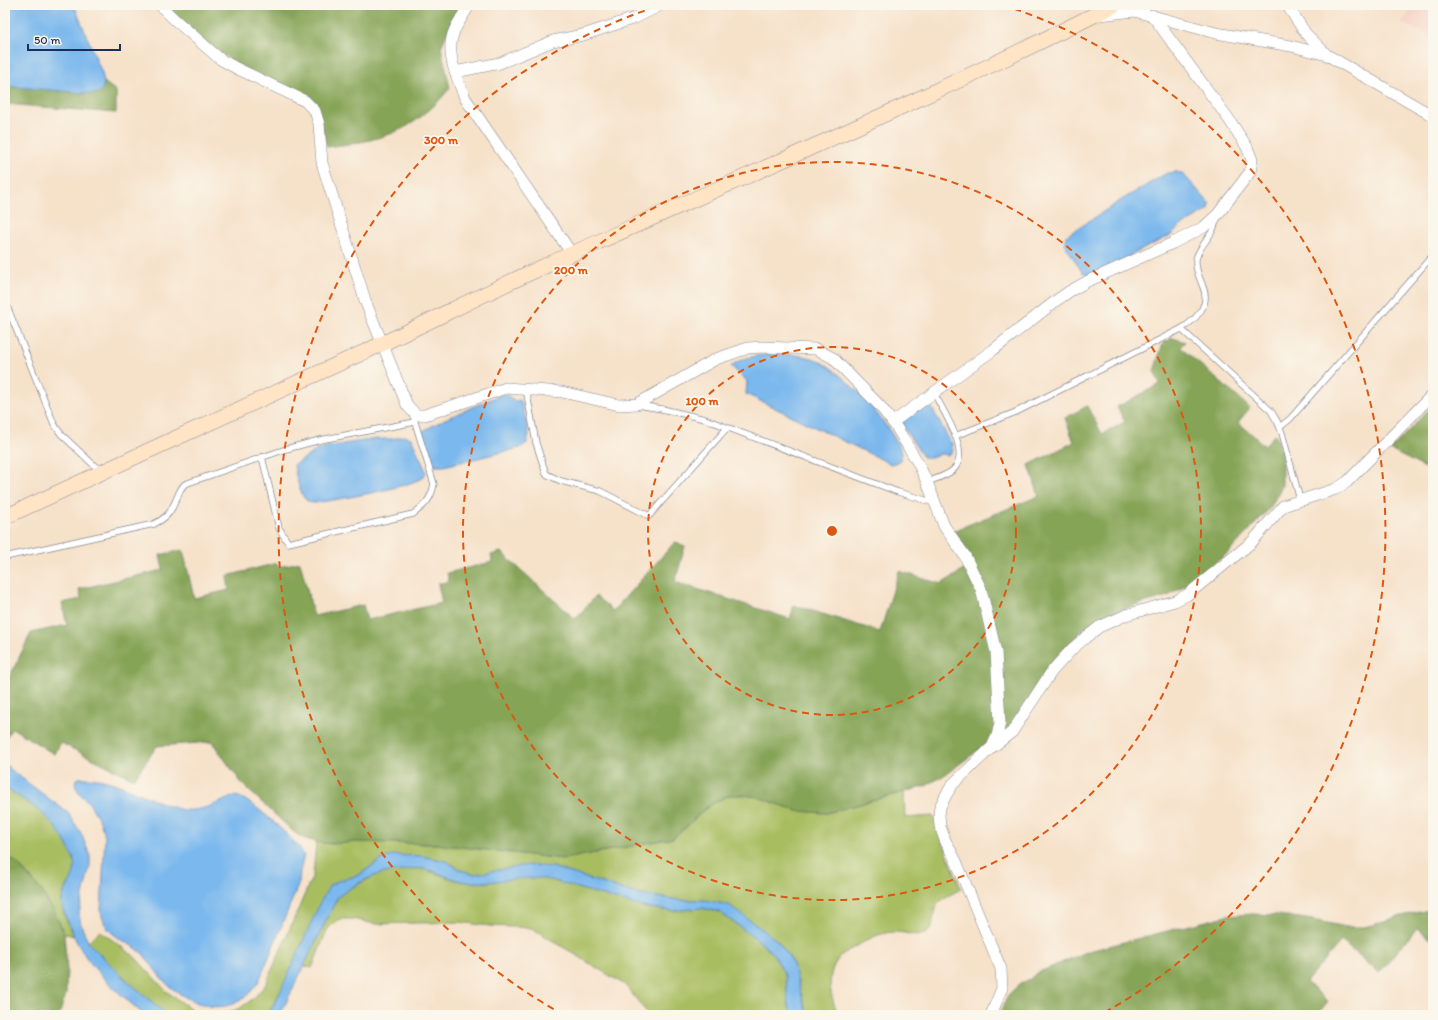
<svg xmlns="http://www.w3.org/2000/svg" width="1438" height="1020" font-family="Itim,sans-serif">
  <rect width="100%" height="100%" fill="#fbf7ec"/>
  <filter id="ink" filterUnits="userSpaceOnUse"><feTurbulence type="fractalNoise" baseFrequency=".025" numOctaves="2"/><feDisplacementMap in="SourceGraphic" scale="8" xChannelSelector="R" yChannelSelector="G"/><feConvolveMatrix kernelMatrix="1 2 1 2 8 2 1 2 1" color-interpolation-filters="sRGB"/></filter>
  <filter id="wash" filterUnits="userSpaceOnUse"><feTurbulence type="fractalNoise" baseFrequency=".012" numOctaves="4" result="noise"/><feDisplacementMap in="SourceGraphic" scale="16" xChannelSelector="R" yChannelSelector="G"/><feGaussianBlur stdDeviation="0.9" result="paint"/><feColorMatrix in="noise" values="0 0 0 0 0 0 0 0 0 0 0 0 0 0 0 0 0 1.4 0 .05"/><feComposite in="paint" operator="in"/></filter>
  <g filter="url(#wash)">
    <rect width="100%" height="100%" fill="#f6e1c9"/>
    <path fill="#f5d2c2" d="M 1413,5 L 1433,5 L 1433,37 L 1402,23 Z"/>
    <g fill="#a8bd61" stroke="#627660">
      <path d="M 5,787 C 33,806 53,816 69,847 C 73,855 76,862 75,871 C 73,879 67,885 64,892 C 57,905 69,924 73,936 L 64,933 C 50,901 33,875 5,854 Z"/>
      <path d="M 904,792 L 905,818 L 933,816 L 961,889 C 952,894 941,898 936,907 C 932,914 935,926 928,932 C 921,939 903,931 893,932 C 879,933 868,939 857,946 C 851,949 843,953 839,958 C 825,974 830,998 839,1015 L 807,1015 L 792,961 L 705,900 L 681,900 L 640,895 L 552,867 L 475,874 L 463,871 L 446,861 L 422,856 L 381,860 L 357,876 L 340,880 L 268,1015 L 167,1015 L 121,975 L 88,942 L 100,931 L 134,956 L 166,991 L 195,1012 L 220,1014 L 239,1009 L 254,998 L 266,984 L 313,875 L 316,842 L 331,844 L 355,842 L 436,844 L 564,859 L 673,838 L 684,829 L 705,809 L 717,801 L 730,795 L 744,795 L 758,797 L 798,811 L 827,813 Z"/>
      <path d="M 418,868 C 435,871 450,881 468,882 C 483,884 499,880 514,878 C 526,877 539,878 551,880 L 643,907 L 672,911 L 702,908 L 719,912 L 757,939 L 774,955 L 785,975 L 787,987 L 788,1004 L 792,1015 L 649,1015 L 625,985 L 532,928 L 490,926 L 459,922 L 375,924 L 352,919 L 340,919 L 335,922 L 327,930 L 312,968 L 304,966 L 337,898 L 347,890 L 378,874 Z"/>
    </g>
    <g fill="#86a457" stroke="#506a5a">
      <path d="M 163,5 L 460,5 L 441,47 L 450,88 C 413,133 383,140 327,147 L 318,111 L 234,62 L 213,48 Z"/>
      <path d="M 104,82 L 116,91 L 116,113 L 5,104 L 5,86 L 95,94 L 104,86 Z"/>
      <path d="M 1173,338 L 1185,342 L 1180,347 L 1250,408 L 1238,422 L 1265,446 L 1275,434 L 1282,449 L 1282,486 L 1270,508 L 1229,552 L 1194,580 L 1168,596 L 1132,606 L 1115,614 L 1085,629 L 1053,660 L 1015,723 L 946,774 L 926,786 L 827,813 L 798,811 L 758,797 L 744,795 L 730,795 L 717,801 L 705,809 L 684,829 L 673,838 L 564,859 L 436,844 L 355,842 L 331,844 L 316,842 L 303,838 L 296,834 L 243,785 L 212,742 L 157,746 L 134,779 L 61,743 L 54,754 L 12,728 L 5,739 L 5,676 L 9,678 L 31,633 L 67,625 L 62,603 L 81,599 L 79,589 L 163,570 L 160,555 L 183,550 L 194,598 L 229,590 L 227,576 L 277,563 L 278,567 L 300,562 L 314,616 L 363,605 L 367,620 L 442,603 L 438,584 L 449,581 L 447,573 L 492,562 L 491,555 L 501,552 L 575,619 L 596,596 L 613,611 L 675,542 L 685,546 L 675,582 L 790,619 L 794,605 L 880,632 L 899,571 L 941,584 L 975,563 L 953,531 L 1039,496 L 1029,465 L 1074,442 L 1065,418 L 1087,406 L 1102,434 L 1125,422 L 1117,407 L 1160,384 L 1154,371 L 1163,343 Z"/>
      <path d="M 1433,405 L 1433,472 L 1390,450 Z"/>
      <path d="M 5,854 L 17,863 L 41,890 L 54,911 L 64,933 L 67,970 L 66,994 L 59,1015 L 5,1015 Z"/>
      <path d="M 1433,909 L 1433,941 L 1417,928 L 1379,973 L 1341,941 L 1306,982 L 1328,1001 L 1317,1015 L 999,1015 L 1008,995 L 1021,983 L 1029,980 L 1035,974 L 1089,951 L 1226,916 L 1252,914 L 1278,915 L 1313,920 L 1346,927 L 1364,927 L 1372,925 L 1397,917 Z"/>
    </g>
    <g fill="#7ab8ed" stroke="#4a74a6">
      <path d="M 5,5 L 74,5 L 102,73 L 104,82 L 102,90 L 95,94 L 5,86 Z"/>
      <path d="M 1177,172 L 1184,175 L 1210,204 L 1209,210 L 1181,226 L 1173,234 L 1092,275 L 1089,275 L 1082,272 L 1064,243 L 1066,236 L 1123,199 L 1167,173 Z"/>
      <path d="M 790,354 C 798,356 808,356 815,359 C 842,369 892,426 902,453 C 902,460 898,463 891,464 L 746,394 L 747,381 L 731,366 C 748,353 770,355 790,354 Z"/>
      <path d="M 505,393 L 514,401 L 520,400 L 522,404 L 529,434 L 527,443 L 520,448 L 444,466 L 435,466 L 421,432 L 445,419 Z"/>
      <path d="M 926,404 L 930,405 L 952,444 L 953,451 L 948,455 L 941,454 L 931,458 L 924,458 L 901,424 L 903,419 Z"/>
      <path d="M 403,436 L 411,438 L 425,469 C 426,470 426,473 425,475 C 418,487 332,500 315,503 C 312,503 308,502 306,500 C 300,495 295,472 294,465 L 314,452 L 325,447 L 375,439 L 392,439 Z"/>
      <path d="M 5,763 L 11,770 L 68,813 L 81,833 L 90,856 L 90,865 L 79,913 L 81,925 L 88,942 L 121,975 L 167,1015 L 144,1015 C 111,985 84,966 68,922 C 66,917 63,911 62,905 C 61,892 71,885 74,872 C 76,863 73,856 69,849 C 53,816 34,807 5,787 Z"/>
      <path d="M 80,778 C 116,776 149,802 183,810 C 201,812 218,803 234,796 C 249,796 289,836 300,848 L 304,855 L 300,871 L 299,883 L 259,981 C 235,1019 198,1010 168,985 C 158,976 152,964 143,954 C 127,939 103,937 101,910 L 105,837 L 100,821 L 89,803 L 80,794 L 76,787 L 75,783 L 76,779 Z"/>
      <path d="M 393,855 L 422,856 L 446,861 L 463,871 L 475,874 L 528,865 L 552,867 L 640,895 L 681,900 L 705,900 L 729,905 L 778,941 L 792,961 L 807,1015 L 792,1015 L 788,1004 L 787,987 L 785,975 L 774,955 L 757,939 L 719,912 L 702,908 L 672,911 L 642,907 L 551,880 C 521,874 497,884 469,882 C 454,881 442,873 428,870 C 418,867 410,869 401,871 C 393,872 384,872 377,875 C 363,880 349,888 337,898 L 280,1015 L 268,1015 L 278,997 L 321,901 L 330,885 L 340,880 L 357,876 L 381,860 Z"/>
    </g>
  </g>
  <g filter="url(#ink)">
    <g fill="none" stroke-linecap="round" stroke-linejoin="round">
      <defs>
        <g id="lane">
          <path d="M 5,301 L 54,424 L 61,434 L 101,472"/>
          <path d="M 1181,329 L 1271,411 L 1278,423 L 1282,433 L 1300,500"/>
          <path d="M 526,389 L 536,443 L 546,474 L 561,481 L 600,491 L 649,516 L 727,428"/>
          <path d="M 638,405 L 662,409 L 705,419 L 898,492 L 935,503"/>
          <path d="M 1280,427 L 1290,419 L 1433,255"/>
          <path d="M 955,436 L 1016,412 L 1181,329 C 1195,320 1211,305 1203,287 C 1200,278 1195,270 1196,260 C 1197,250 1207,241 1211,233 C 1214,229 1215,223 1217,219"/>
          <path d="M 262,457 L 279,528 L 288,543 L 413,514 C 425,505 431,500 434,484 L 414,419"/>
          <path d="M 927,482 C 935,479 946,476 953,470 C 972,453 943,411 934,393"/>
          <path d="M 5,557 L 154,524 C 164,519 170,514 174,504 C 178,497 179,489 185,484 L 286,449 L 320,440 L 415,422"/>
        </g>
        <g id="street">
          <path d="M 160,5 L 174,19 L 220,59 L 236,68 L 305,101 L 315,111 L 319,124 L 322,163 L 366,303 L 407,405 L 416,415 L 425,415 L 506,388 L 562,392 L 619,405 L 637,404 L 716,359 L 748,348 L 762,347 L 816,349 L 833,358 L 880,406 L 897,428 L 918,463 L 927,482 L 944,526 L 965,556 L 981,589 L 996,652 L 1000,723 L 997,736 L 992,747 L 953,784 L 946,795 L 940,807 L 939,815 L 940,826 L 945,840 L 956,861 L 1001,969 L 1002,988 L 991,1015"/>
          <path d="M 469,5 C 465,13 459,21 455,29 C 444,52 457,77 465,98 L 572,254"/>
          <path d="M 1287,5 L 1306,34 L 1325,53"/>
          <path d="M 1100,15 L 1134,11 L 1216,33 L 1291,46 L 1327,55 L 1433,116"/>
          <path d="M 455,72 L 500,63 L 553,41 L 583,35 L 635,18 L 661,5"/>
          <path d="M 893,422 L 993,350 L 1057,300 L 1070,291 L 1088,281 L 1173,243 L 1204,227 L 1218,214 L 1250,172 L 1252,160 L 1247,147 L 1228,118 L 1152,15"/>
          <path d="M 994,746 L 1012,732 L 1052,671 L 1072,649 L 1085,638 L 1099,627 L 1126,615 L 1175,601 L 1187,595 L 1252,542 L 1283,506 L 1336,489 L 1347,482 L 1433,394"/>
        </g>
        <path id="secondary" d="M 5,517 C 127,460 251,404 373,348 C 423,325 473,299 523,276 C 720,186 921,103 1114,5"/>
      </defs>
      <use href="#lane" stroke="#888894" stroke-width="7"/>
      <use href="#street" stroke="#888894" stroke-width="12"/>
      <use href="#secondary" stroke="#888894" stroke-width="16"/>
      <use href="#lane" stroke="#fff" stroke-width="5.5"/>
      <use href="#street" stroke="#fff" stroke-width="11"/>
      <use href="#secondary" stroke="#ffe4c6" stroke-width="15"/>
    </g>
  </g>
  <g fill="none" stroke="#de5710" stroke-width="2" stroke-dasharray="7 5">
    <circle cx="832" cy="531" r="184"/>
    <circle cx="832" cy="531" r="369"/>
    <path d="M564 1015A553 553 0 0 1 661 5M1003 5A553 553 0 0 1 1100 1015"/>
  </g>
  <circle cx="832" cy="531" r="6" fill="#de5710" stroke="#fbf7ec" stroke-width="2"/>
  <g font-size="12" text-anchor="middle" font-weight="bold" fill="#de5710" stroke="#fbf7ec" stroke-width="3.5" stroke-linejoin="round" paint-order="stroke">
    <text x="441" y="144">300 m</text>
    <text x="571" y="274">200 m</text>
    <text x="702" y="405">100 m</text>
  </g>
  <rect width="1438" height="1020" fill="none" stroke="#fbf7ec" stroke-width="20"/>
  <path d="M28 44v6h92v-6" fill="none" stroke="#1b2f5e" stroke-width="2"/>
  <text x="34" y="44" font-size="12" fill="#1b2f5e" stroke="#fbf7ec" stroke-width="3" paint-order="stroke">50 m</text>
</svg>
